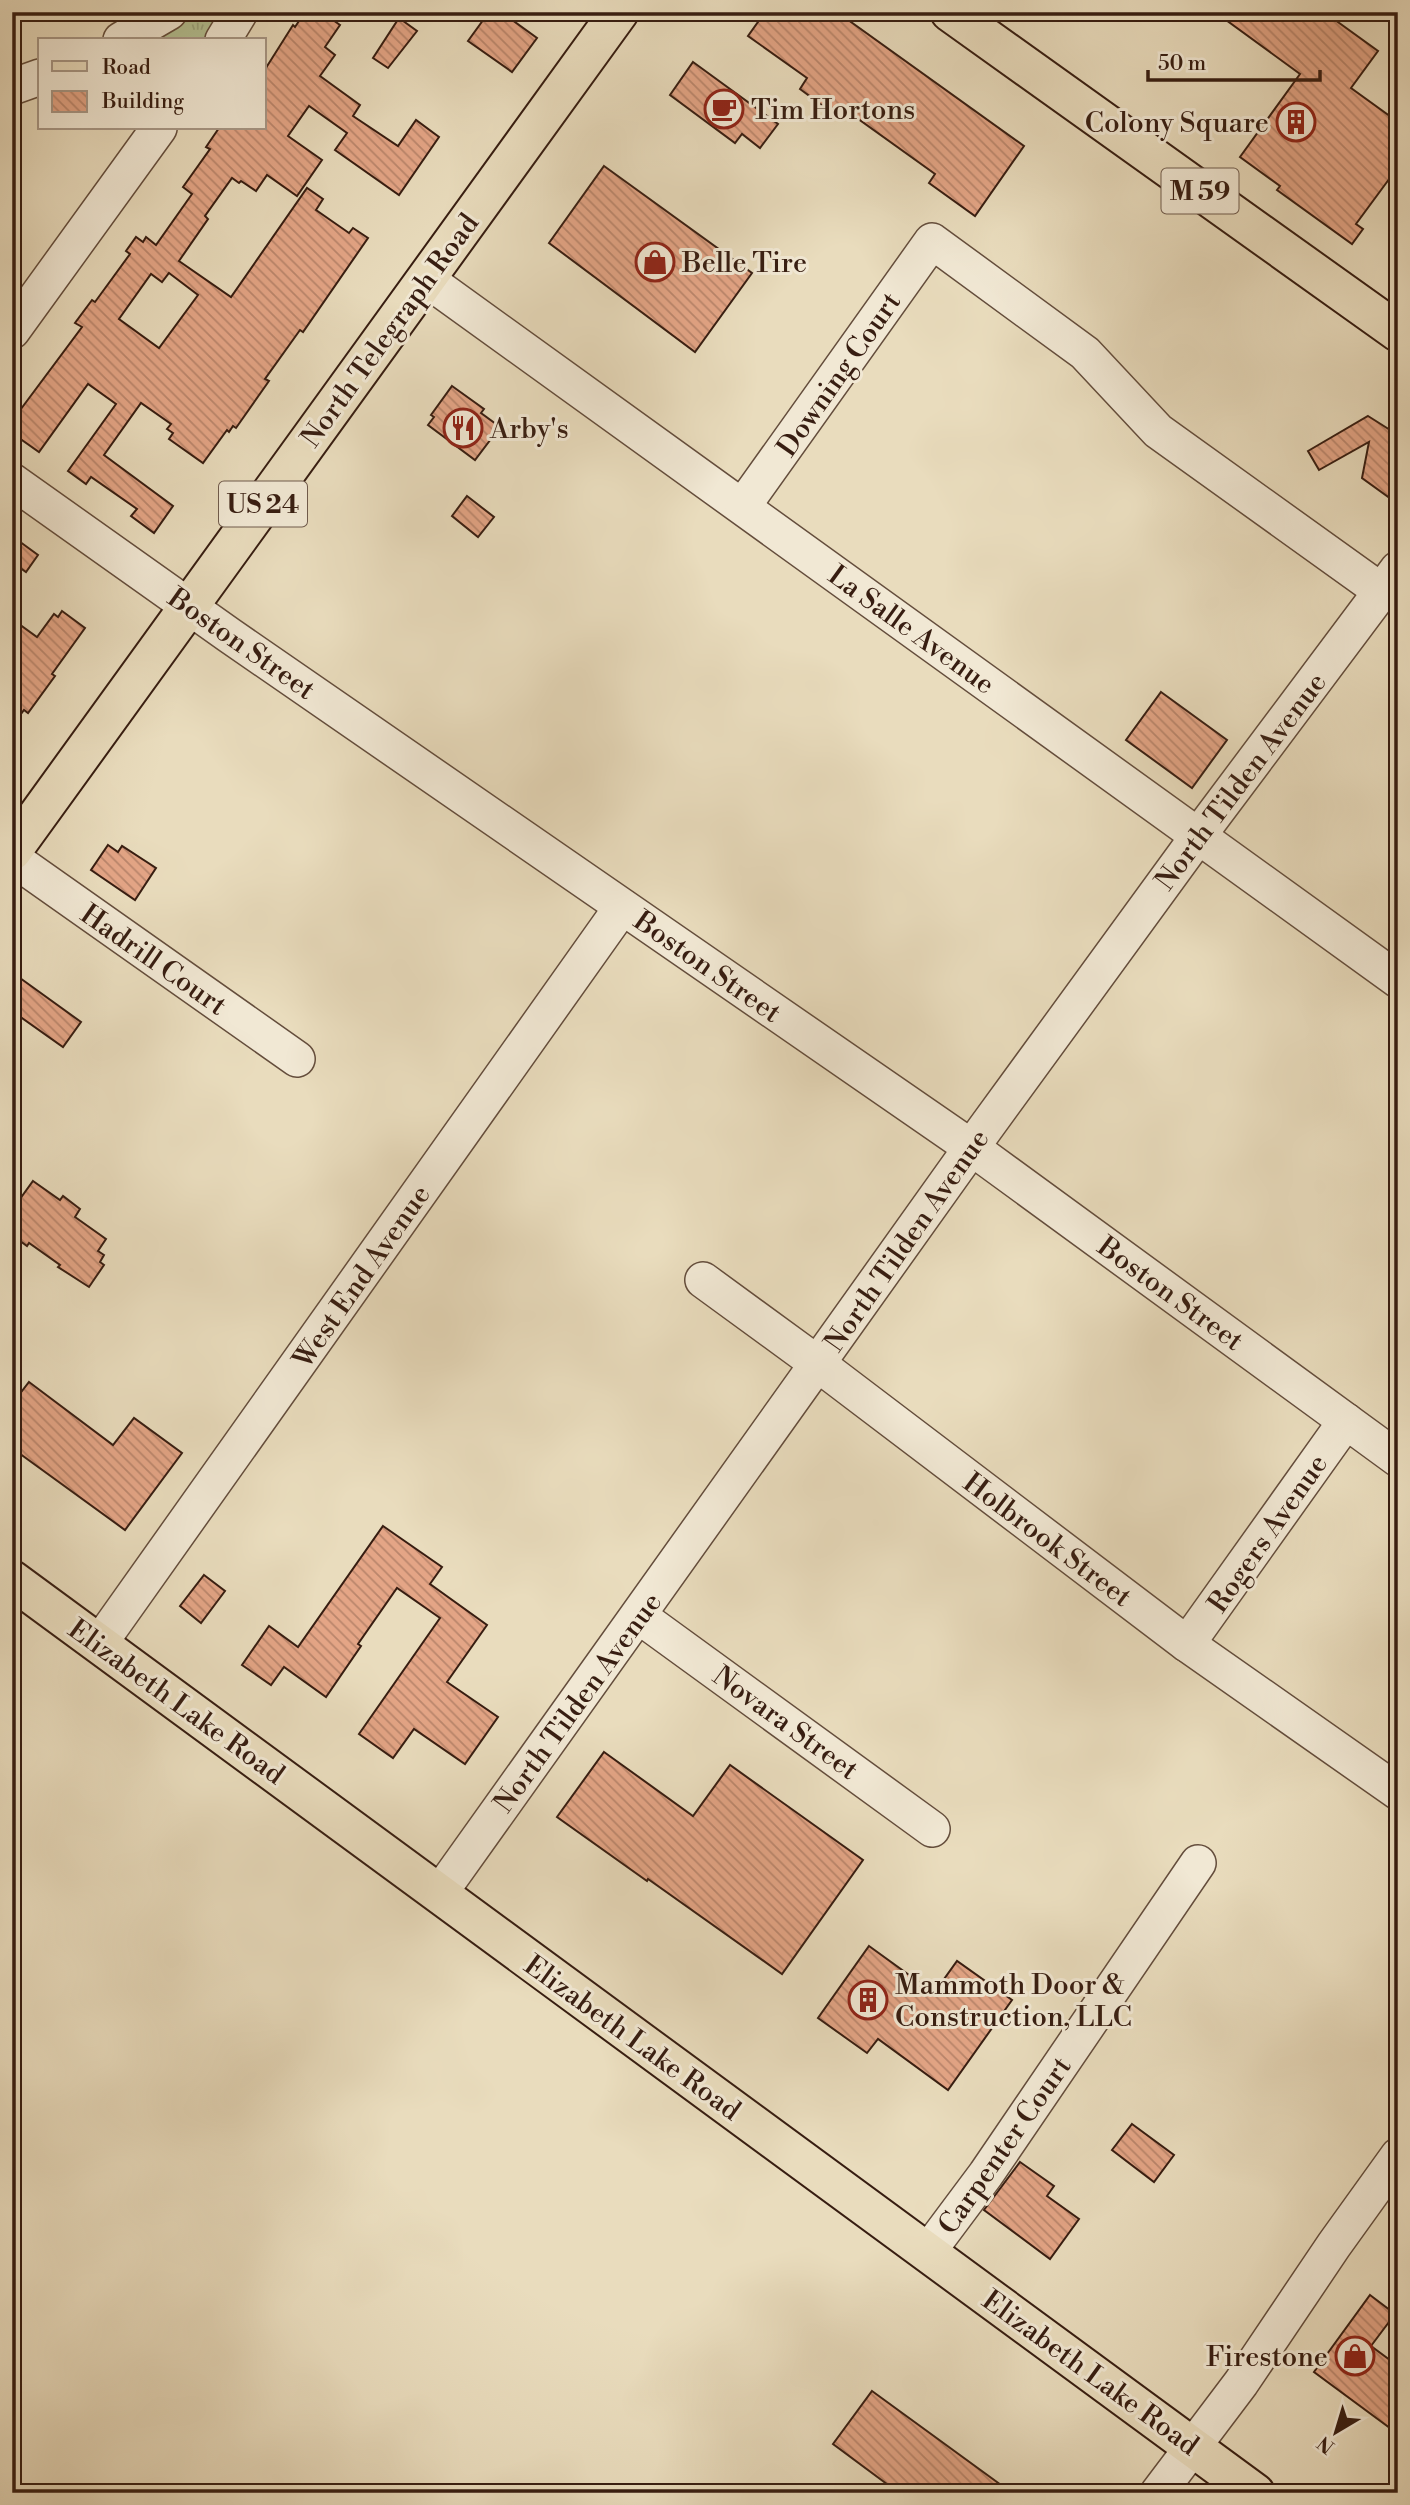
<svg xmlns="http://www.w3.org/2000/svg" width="1410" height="2505" font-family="'Libre Bodoni',serif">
  <defs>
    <pattern id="grass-tufts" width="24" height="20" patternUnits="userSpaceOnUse" patternTransform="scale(1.75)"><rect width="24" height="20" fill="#b4c193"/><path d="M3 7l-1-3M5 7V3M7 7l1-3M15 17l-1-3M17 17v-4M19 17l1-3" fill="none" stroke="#9ba57e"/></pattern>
    <pattern id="building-back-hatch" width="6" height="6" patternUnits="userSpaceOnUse" patternTransform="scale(1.75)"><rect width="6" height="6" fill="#e4a586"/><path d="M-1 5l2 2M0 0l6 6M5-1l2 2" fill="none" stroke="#ba866c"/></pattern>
  </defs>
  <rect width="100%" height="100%" fill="#e9dcbd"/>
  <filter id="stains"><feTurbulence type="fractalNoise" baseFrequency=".00286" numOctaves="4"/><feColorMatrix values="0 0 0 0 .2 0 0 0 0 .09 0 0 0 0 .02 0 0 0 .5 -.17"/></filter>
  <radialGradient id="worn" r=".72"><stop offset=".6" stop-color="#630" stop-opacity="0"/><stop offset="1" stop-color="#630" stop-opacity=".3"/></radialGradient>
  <path fill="url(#grass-tufts)" stroke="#766f52" stroke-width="2" d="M 199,13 L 209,13 L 216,20 L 207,40 L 153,40 Z"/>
  <g fill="url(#building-back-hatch)" stroke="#371d11" stroke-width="2" fill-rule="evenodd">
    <path d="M 305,12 L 339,12 L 333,20 L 340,25 L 325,47 L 335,55 L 320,76 L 360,105 L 353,116 L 398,146 L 416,120 L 439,137 L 399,195 L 335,150 L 347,133 L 309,106 L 288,136 L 322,160 L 297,196 L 267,175 L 256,191 L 241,181 L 239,183 L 232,178 L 205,216 L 208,219 L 179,261 L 231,297 L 307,188 L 323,199 L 316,210 L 349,233 L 353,228 L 368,238 L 303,332 L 300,330 L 265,379 L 269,381 L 236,428 L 233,426 L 229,432 L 227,430 L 203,463 L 169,439 L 173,433 L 167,429 L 171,424 L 141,403 L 104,455 L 173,506 L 154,533 L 131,516 L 137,509 L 91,477 L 86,484 L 68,471 L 116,404 L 88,384 L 39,452 L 12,433 L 12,421 L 82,327 L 75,323 L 92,300 L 95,302 L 130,254 L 126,251 L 136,237 L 143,242 L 146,237 L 156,245 L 192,194 L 183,187 L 210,149 L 206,147 L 219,128 L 264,128 L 264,71 L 293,25 L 295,27 ZM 169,273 L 198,295 L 159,348 L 119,319 L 151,274 L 162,282 Z"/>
    <path d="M 489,12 L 501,12 L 537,38 L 512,72 L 468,41 Z"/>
    <path d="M 765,12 L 837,12 L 1024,146 L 975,216 L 929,183 L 935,174 L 840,106 L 834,114 L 800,89 L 807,78 L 748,36 Z"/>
    <path d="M 1215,12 L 1324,12 L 1378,51 L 1351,88 L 1398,122 L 1398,167 L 1356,224 L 1363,229 L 1352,244 L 1277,190 L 1280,186 L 1240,157 L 1300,74 Z"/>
    <path d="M 399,18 L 417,31 L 388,68 L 373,58 Z"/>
    <path d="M 693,62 L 778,124 L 760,148 L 742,134 L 735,143 L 670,95 Z"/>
    <path d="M 604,166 L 752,273 L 695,352 L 549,243 Z"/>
    <path d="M 452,386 L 484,409 L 481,413 L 500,427 L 475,460 L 428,425 L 434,417 L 431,415 Z"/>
    <path d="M 1368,416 L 1398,435 L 1398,504 L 1362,478 L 1369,442 L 1319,470 L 1308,451 Z"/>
    <path d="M 467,496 L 494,517 L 478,537 L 452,516 Z"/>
    <path d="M 12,536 L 38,555 L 26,572 L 12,562 Z"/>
    <path d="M 62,611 L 85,628 L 52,674 L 55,676 L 28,713 L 24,710 L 12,726 L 12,619 L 37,637 L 54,614 L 58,617 Z"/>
    <path d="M 1161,692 L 1227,740 L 1192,788 L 1126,740 Z"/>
    <path d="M 108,845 L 118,852 L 122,846 L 156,868 L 135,900 L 91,870 Z"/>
    <path d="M 20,978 L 81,1022 L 63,1047 L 12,1011 L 12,989 Z"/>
    <path d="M 33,1181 L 60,1200 L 63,1196 L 80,1209 L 75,1217 L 106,1239 L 98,1251 L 104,1255 L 100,1262 L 104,1265 L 89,1287 L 58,1267 L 60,1265 L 29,1243 L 27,1246 L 12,1235 L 12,1210 Z"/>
    <path d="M 29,1382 L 113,1445 L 134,1418 L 182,1453 L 125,1530 L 12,1448 L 12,1404 Z"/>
    <path d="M 383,1526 L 442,1567 L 430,1584 L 487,1625 L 447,1682 L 498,1717 L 465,1764 L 414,1729 L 393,1758 L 359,1734 L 440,1618 L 397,1588 L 358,1644 L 361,1646 L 326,1697 L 284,1667 L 271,1685 L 242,1665 L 269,1626 L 298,1647 Z"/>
    <path d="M 204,1575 L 225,1591 L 201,1623 L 180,1606 Z"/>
    <path d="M 604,1752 L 693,1816 L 730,1765 L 863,1860 L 782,1974 L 648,1879 L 647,1881 L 557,1817 Z"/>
    <path d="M 869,1946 L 934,1993 L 957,1961 L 1012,2000 L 948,2090 L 878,2039 L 867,2053 L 818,2018 Z"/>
    <path d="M 1132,2124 L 1174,2155 L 1154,2182 L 1112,2150 Z"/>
    <path d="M 1020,2162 L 1054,2186 L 1047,2196 L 1079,2219 L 1050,2259 L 984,2210 Z"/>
    <path d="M 1370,2295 L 1395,2314 L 1371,2346 L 1398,2366 L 1398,2434 L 1314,2372 Z"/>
    <path d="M 872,2391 L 1012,2493 L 899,2493 L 833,2444 Z"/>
  </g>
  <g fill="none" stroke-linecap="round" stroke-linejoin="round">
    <defs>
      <g id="minor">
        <path d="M 121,40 L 169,12"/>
        <path d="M 223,40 L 240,12"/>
        <path d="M 12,87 L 40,77"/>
        <path d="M 426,279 L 1398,980"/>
        <path d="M 12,331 L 159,128"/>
        <path d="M 12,481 L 229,635 L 972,1148 L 1398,1459"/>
        <path d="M 743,506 L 932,241 L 1085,353 L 1158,431 L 1381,591"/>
        <path d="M 12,858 L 297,1059"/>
        <path d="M 703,1280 L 818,1364 L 1187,1644 L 1398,1792"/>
        <path d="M 639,1616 L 932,1829"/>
        <path d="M 99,1644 L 622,907"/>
        <path d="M 1187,1644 L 1346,1421"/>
        <path d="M 439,1894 L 984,1130 L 1210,820 L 1398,569"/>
        <path d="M 927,2253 L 986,2174 L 1198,1863"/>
        <path d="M 1158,2493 L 1241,2383 L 1334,2245 L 1398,2156"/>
      </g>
      <g id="major">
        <path d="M 12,851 L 619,12"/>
        <path d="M 12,1580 L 1255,2493"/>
      </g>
      <path id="highway" d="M 950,12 L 1398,332"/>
    </defs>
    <use href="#minor" stroke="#644d3c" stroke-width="38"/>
    <use href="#major" stroke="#371d11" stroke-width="42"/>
    <use href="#highway" stroke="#371d11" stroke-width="42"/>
    <use href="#minor" stroke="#f1e8d4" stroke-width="35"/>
    <use href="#major" stroke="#e9dcbd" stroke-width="38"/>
    <use href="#highway" stroke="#e9dcbd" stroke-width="38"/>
  </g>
  <defs>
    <symbol id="cafe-ring" viewBox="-11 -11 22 22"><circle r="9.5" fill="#f1e8d4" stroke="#8f2418" stroke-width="1.5"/><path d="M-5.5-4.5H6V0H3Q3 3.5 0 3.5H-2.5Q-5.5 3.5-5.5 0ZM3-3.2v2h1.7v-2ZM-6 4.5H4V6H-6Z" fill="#8f2418"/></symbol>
    <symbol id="building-ring" viewBox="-11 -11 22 22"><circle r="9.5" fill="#f1e8d4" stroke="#8f2418" stroke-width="1.5"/><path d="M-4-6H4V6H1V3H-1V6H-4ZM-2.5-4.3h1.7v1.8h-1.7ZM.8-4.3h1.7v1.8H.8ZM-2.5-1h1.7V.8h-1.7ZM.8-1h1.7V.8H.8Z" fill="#8f2418"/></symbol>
    <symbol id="shop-ring" viewBox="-11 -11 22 22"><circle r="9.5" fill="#f1e8d4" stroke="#8f2418" stroke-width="1.5"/><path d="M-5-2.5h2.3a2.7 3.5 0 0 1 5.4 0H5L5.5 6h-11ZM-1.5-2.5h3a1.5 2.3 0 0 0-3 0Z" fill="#8f2418"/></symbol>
    <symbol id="restaurant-ring" viewBox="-11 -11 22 22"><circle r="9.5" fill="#f1e8d4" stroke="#8f2418" stroke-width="1.5"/><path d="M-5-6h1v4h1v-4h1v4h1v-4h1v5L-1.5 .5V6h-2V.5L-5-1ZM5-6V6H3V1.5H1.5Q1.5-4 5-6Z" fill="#8f2418"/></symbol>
  </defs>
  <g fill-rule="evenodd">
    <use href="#cafe-ring" x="702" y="87" width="44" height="44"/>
    <use href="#building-ring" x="1274" y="100" width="44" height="44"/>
    <use href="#shop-ring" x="633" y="240" width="44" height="44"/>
    <use href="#restaurant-ring" x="441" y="406" width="44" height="44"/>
    <use href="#building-ring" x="846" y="1978" width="44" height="44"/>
    <use href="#shop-ring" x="1333" y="2334" width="44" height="44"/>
  </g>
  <g text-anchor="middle" stroke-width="6" stroke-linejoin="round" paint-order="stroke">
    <g fill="#f1e8d4" stroke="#6f5a4c" stroke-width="2">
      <rect x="1161.5" y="168.5" width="77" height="45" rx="5"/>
      <rect x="219" y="481.5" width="88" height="45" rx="5"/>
    </g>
    <g font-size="26" font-weight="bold" fill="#371d11">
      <text x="1200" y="200">M 59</text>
      <text x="263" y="513">US 24</text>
    </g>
    <g font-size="28" fill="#371d11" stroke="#f1e8d4" text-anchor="start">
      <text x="751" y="119">Tim Hortons</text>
      <text x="1269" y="132" text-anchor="end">Colony Square</text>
      <text x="682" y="272">Belle Tire</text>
      <text x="490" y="438">Arby's</text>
      <text x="895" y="1994">Mammoth Door &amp;<tspan x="895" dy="32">Construction, LLC</tspan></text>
      <text x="1328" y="2366" text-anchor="end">Firestone</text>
    </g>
    <g font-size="28" fill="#371d11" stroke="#f1e8d4">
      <text transform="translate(389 330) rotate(-54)" y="10">North Telegraph Road</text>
      <text transform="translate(838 374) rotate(-55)" y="10">Downing Court</text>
      <text transform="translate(912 629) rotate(36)" y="10">La Salle Avenue</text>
      <text transform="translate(242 643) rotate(35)" y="10">Boston Street</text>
      <text transform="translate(1240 781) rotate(-53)" y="10">North Tilden Avenue</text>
      <text transform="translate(154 959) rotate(35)" y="10">Hadrill Court</text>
      <text transform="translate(708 966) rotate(35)" y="10">Boston Street</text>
      <text transform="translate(906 1240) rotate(-55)" y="10">North Tilden Avenue</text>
      <text transform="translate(361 1276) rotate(-55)" y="10">West End Avenue</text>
      <text transform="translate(1171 1293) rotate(36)" y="10">Boston Street</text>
      <text transform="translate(1267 1533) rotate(-55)" y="10">Rogers Avenue</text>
      <text transform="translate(1048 1539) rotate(37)" y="10">Holbrook Street</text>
      <text transform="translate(177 1701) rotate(36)" y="10">Elizabeth Lake Road</text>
      <text transform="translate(577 1702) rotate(-54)" y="10">North Tilden Avenue</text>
      <text transform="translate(786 1722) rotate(36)" y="10">Novara Street</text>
      <text transform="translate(633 2037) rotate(36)" y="10">Elizabeth Lake Road</text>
      <text transform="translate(1004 2145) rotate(-55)" y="10">Carpenter Court</text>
      <text transform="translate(1091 2372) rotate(36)" y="10">Elizabeth Lake Road</text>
    </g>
  </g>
  <rect width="1410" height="2505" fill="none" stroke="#e9dcbd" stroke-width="42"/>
  <rect x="14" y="14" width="1382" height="2477" fill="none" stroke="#371d11" stroke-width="3.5"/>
  <rect x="21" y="21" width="1368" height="2463" fill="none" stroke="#371d11" stroke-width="2"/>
  <rect x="38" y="38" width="228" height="91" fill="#f1e8d4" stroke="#a79786" stroke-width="2"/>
  <rect x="52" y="61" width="35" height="10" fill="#e9dcbd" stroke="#a79786" stroke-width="2"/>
  <text x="102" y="74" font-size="21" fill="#371d11">Road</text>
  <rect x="52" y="91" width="35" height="21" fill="url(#building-back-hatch)" stroke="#a79786" stroke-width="2"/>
  <text x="102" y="108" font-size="21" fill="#371d11">Building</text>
  <g transform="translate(1336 2432) rotate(218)" stroke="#f1e8d4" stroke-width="5" paint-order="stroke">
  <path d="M0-5L12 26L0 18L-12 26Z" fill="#371d11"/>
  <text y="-10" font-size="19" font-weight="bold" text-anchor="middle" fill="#371d11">N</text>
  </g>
  <path d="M1148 70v10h172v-10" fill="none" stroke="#371d11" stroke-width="3.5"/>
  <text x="1158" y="70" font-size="21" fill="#371d11" stroke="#f1e8d4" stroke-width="5" paint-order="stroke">50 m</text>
  <rect width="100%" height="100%" filter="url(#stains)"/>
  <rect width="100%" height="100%" fill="url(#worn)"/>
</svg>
